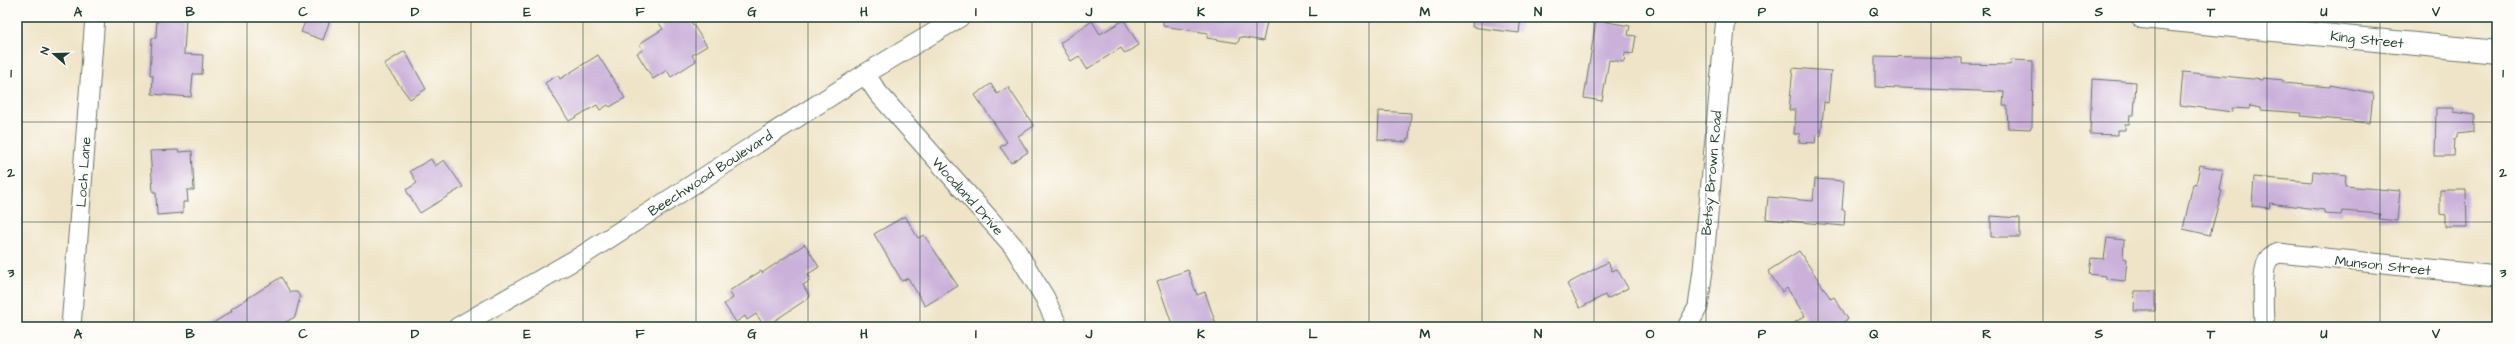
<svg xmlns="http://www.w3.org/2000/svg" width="2514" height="344" font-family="'Architects Daughter',sans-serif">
  <rect width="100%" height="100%" fill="#fdfcf7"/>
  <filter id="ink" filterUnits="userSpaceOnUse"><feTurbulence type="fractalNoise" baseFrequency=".025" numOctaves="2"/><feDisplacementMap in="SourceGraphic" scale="8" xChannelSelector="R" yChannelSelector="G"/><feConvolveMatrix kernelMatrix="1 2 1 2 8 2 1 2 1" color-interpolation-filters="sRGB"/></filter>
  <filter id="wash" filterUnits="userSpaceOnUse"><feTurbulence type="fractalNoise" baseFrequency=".012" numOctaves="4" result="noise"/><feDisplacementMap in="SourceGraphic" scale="16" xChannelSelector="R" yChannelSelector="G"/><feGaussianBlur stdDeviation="0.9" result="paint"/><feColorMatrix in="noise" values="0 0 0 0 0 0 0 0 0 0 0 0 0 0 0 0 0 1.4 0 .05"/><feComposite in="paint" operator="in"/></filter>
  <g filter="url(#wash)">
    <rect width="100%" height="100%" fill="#efe4c7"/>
    <g id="blocks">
      <g fill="#cbb1da">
        <path d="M 157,17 L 186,17 L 184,54 L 203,55 L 202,74 L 193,74 L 191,97 L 152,94 L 153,75 L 150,75 L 152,38 L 156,38 Z"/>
        <path d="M 307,17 L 331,17 L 323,40 L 301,32 Z"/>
        <path d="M 655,17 L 688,17 L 707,46 L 692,55 L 696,61 L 671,77 L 667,70 L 653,79 L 637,53 L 643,50 L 640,45 L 642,42 L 663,29 Z"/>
        <path d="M 1163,17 L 1238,17 L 1267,22 L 1263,41 L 1240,37 L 1238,43 L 1207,38 L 1208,33 L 1163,26 Z"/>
        <path d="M 1473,17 L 1521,17 L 1519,33 L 1472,27 Z"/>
        <path d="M 1124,20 L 1139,45 L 1125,54 L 1121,48 L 1087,69 L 1079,56 L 1071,61 L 1060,43 L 1092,21 L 1100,34 Z"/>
        <path d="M 1596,20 L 1630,26 L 1628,35 L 1636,36 L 1633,54 L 1625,53 L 1624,62 L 1609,60 L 1602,101 L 1584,98 Z"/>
        <path d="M 405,51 L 426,89 L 410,99 L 384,64 Z"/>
        <path d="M 598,55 L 625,98 L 610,107 L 608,105 L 600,110 L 597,105 L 569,121 L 545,83 L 558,75 L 560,79 Z"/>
        <path d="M 1875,56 L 1962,58 L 1962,64 L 2010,65 L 2011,60 L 2033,61 L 2032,127 L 2030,129 L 2008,128 L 2007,106 L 2003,106 L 2004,92 L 1875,87 Z"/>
        <path d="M 1793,68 L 1831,71 L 1828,103 L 1824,102 L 1821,136 L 1816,135 L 1815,143 L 1799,142 L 1800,134 L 1794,134 L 1796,110 L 1789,110 Z"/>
        <path d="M 2183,72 L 2263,80 L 2263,78 L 2283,80 L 2283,83 L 2330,87 L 2330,85 L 2373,93 L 2370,123 L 2301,116 L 2302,113 L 2261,110 L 2261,108 L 2250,106 L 2249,109 L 2232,108 L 2232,112 L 2180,105 Z"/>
        <path d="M 2092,79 L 2136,82 L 2134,115 L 2130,115 L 2129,124 L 2125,124 L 2125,130 L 2118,130 L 2118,135 L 2090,134 Z"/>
        <path d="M 991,84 L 997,94 L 1008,87 L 1034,126 L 1018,136 L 1028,152 L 1011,163 L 1000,147 L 1007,142 L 975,95 Z"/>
        <path d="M 2436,108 L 2454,108 L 2454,112 L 2474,115 L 2474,132 L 2457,134 L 2457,138 L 2455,138 L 2454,156 L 2435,156 Z"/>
        <path d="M 1379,111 L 1411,113 L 1409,139 L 1407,139 L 1406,142 L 1378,140 Z"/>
        <path d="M 178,150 L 179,152 L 192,151 L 194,190 L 187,190 L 188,202 L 183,202 L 183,213 L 157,215 L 156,192 L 153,192 L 150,151 Z"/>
        <path d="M 431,159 L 435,166 L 444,160 L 463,187 L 420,213 L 406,190 L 417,183 L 410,171 Z"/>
        <path d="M 2200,165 L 2223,170 L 2219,190 L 2222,191 L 2210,235 L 2183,229 L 2193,184 L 2196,185 Z"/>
        <path d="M 2313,171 L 2346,175 L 2345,186 L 2400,191 L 2397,221 L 2379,219 L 2380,214 L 2342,211 L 2341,215 L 2324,214 L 2324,210 L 2270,203 L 2269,208 L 2252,206 L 2254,177 L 2312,182 Z"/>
        <path d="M 1815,179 L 1844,181 L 1842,210 L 1845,210 L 1844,226 L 1766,219 L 1768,197 L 1813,201 Z"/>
        <path d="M 2440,190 L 2466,190 L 2467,227 L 2445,227 L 2445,215 L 2440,214 Z"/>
        <path d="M 905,216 L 918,238 L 924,235 L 958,286 L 925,306 L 908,278 L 902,281 L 874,234 Z"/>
        <path d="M 1991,216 L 2020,218 L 2020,237 L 1991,237 Z"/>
        <path d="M 2107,238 L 2124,240 L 2123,258 L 2127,259 L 2125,281 L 2106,279 L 2106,276 L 2089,274 L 2091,258 L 2104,259 Z"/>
        <path d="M 805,244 L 819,267 L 808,274 L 811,280 L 803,285 L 810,297 L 765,327 L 756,314 L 747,320 L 745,316 L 736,322 L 724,304 L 733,298 L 729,291 L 761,271 L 762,273 Z"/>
        <path d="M 1799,251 L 1831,299 L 1834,297 L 1848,319 L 1836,327 L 1788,327 L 1805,316 L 1787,288 L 1782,292 L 1768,271 Z"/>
        <path d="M 1608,262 L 1612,271 L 1617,269 L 1628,288 L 1607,299 L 1605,295 L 1580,308 L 1567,284 Z"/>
        <path d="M 1188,270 L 1197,295 L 1205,292 L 1217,327 L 1173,327 L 1157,281 Z"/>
        <path d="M 281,277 L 290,292 L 297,292 L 300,297 L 295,317 L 276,327 L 207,327 L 232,311 L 231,309 Z"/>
        <path d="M 2135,291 L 2155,291 L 2155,311 L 2134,311 Z"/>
      </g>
    </g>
  </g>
  <g filter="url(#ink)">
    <use href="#blocks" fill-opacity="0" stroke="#687767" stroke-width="1"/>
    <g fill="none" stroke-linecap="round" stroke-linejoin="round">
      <defs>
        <g id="street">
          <path d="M 865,74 L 878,93 L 1014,247 L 1045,298 L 1058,327"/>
          <path d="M 71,327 L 95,17"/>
          <path d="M 458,327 L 583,255 L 865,74 L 960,17"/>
          <path d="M 1687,327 L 1698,307 L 1703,270 L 1726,17"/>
          <path d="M 2264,327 C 2264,312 2260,268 2270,257 C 2272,256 2276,254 2279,253 L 2497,276"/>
        </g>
        <path id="secondary" d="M 2142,17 L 2497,52"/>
      </defs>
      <use href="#street" stroke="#687767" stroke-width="21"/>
      <use href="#secondary" stroke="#687767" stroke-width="24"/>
      <use href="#street" stroke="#fff" stroke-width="19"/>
      <use href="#secondary" stroke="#fff" stroke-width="22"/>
    </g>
  </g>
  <path fill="none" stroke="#1f3d34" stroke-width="1" stroke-opacity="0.55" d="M 134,17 L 134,327M 247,17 L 247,327M 359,17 L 359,327M 471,17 L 471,327M 583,17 L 583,327M 696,17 L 696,327M 808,17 L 808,327M 920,17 L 920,327M 1032,17 L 1032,327M 1145,17 L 1145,327M 1257,17 L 1257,327M 1369,17 L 1369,327M 1482,17 L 1482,327M 1594,17 L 1594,327M 1706,17 L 1706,327M 1818,17 L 1818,327M 1931,17 L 1931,327M 2043,17 L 2043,327M 2155,17 L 2155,327M 2267,17 L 2267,327M 2380,17 L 2380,327M 17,122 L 2497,122M 17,222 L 2497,222"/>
  <g text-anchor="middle" stroke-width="3" stroke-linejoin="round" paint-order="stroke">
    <g font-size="14" fill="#1f3d34" stroke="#fdfcf7">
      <text transform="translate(2367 39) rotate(6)" y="5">King Street</text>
      <text transform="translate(83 172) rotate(-86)" y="5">Loch Lane</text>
      <text transform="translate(710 173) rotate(-33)" y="5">Beechwood Boulevard</text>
      <text transform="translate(1711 173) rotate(-85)" y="5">Betsy Brown Road</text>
      <text transform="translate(968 196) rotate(48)" y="5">Woodland Drive</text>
      <text transform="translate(2383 265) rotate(6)" y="5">Munson Street</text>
    </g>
  </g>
  <rect width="2514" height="344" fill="none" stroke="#fdfcf7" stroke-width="44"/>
  <g transform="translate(54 54) rotate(290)" stroke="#fdfcf7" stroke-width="3" paint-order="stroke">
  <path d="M0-3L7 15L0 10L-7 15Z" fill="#1f3d34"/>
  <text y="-6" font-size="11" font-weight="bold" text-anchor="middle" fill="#1f3d34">N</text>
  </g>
  <rect x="22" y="22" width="2470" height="300" fill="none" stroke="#1f3d34" stroke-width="1.5"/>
  <g font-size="13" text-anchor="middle" font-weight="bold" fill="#1f3d34">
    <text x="78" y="16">A</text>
    <text x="190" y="16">B</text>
    <text x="303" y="16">C</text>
    <text x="415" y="16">D</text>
    <text x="527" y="16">E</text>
    <text x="640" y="16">F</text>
    <text x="752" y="16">G</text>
    <text x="864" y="16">H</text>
    <text x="976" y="16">I</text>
    <text x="1089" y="16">J</text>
    <text x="1201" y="16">K</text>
    <text x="1313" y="16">L</text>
    <text x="1425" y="16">M</text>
    <text x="1538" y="16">N</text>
    <text x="1650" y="16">O</text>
    <text x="1762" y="16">P</text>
    <text x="1874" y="16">Q</text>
    <text x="1987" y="16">R</text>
    <text x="2099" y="16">S</text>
    <text x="2211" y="16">T</text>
    <text x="2324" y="16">U</text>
    <text x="2436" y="16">V</text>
    <text x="11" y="77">1</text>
    <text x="2503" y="77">1</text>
    <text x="11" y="177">2</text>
    <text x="2503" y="177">2</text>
    <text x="11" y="277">3</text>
    <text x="2503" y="277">3</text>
    <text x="78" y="338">A</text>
    <text x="190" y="338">B</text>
    <text x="303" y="338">C</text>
    <text x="415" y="338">D</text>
    <text x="527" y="338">E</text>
    <text x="640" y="338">F</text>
    <text x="752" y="338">G</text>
    <text x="864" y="338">H</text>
    <text x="976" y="338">I</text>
    <text x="1089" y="338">J</text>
    <text x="1201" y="338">K</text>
    <text x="1313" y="338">L</text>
    <text x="1425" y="338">M</text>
    <text x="1538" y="338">N</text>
    <text x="1650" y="338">O</text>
    <text x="1762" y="338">P</text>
    <text x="1874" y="338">Q</text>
    <text x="1987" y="338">R</text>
    <text x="2099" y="338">S</text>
    <text x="2211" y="338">T</text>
    <text x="2324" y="338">U</text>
    <text x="2436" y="338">V</text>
  </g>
</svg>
